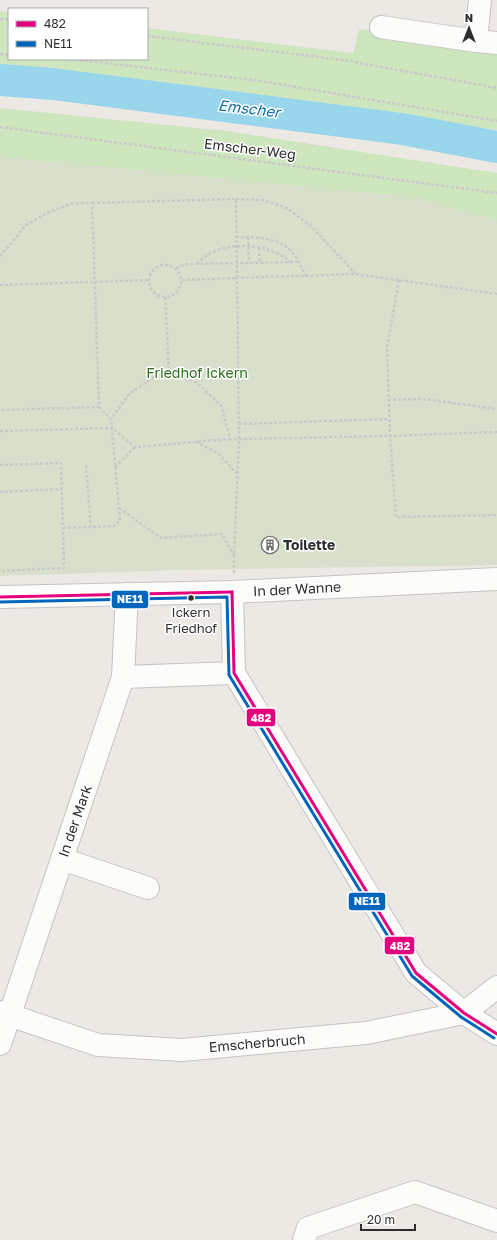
<svg xmlns="http://www.w3.org/2000/svg" width="497" height="1240" font-family="'Golos Text',sans-serif">
  <rect width="100%" height="100%" fill="#ece8e4"/>
  <g fill="#cee6be">
    <path d="M 0,11 L 9,12 L 9,59 L 147,59 L 147,28 L 353,53 L 359,29 L 497,47 L 497,130 L 253,94 L 0,70 Z"/>
    <path d="M 0,108 L 227,131 L 497,173 L 497,220 L 412,197 L 0,157 Z"/>
  </g>
  <path fill="#d8e0cc" d="M 0,157 L 412,197 L 497,220 L 497,565 L 178,570 L 0,576 Z"/>
  <g fill="none" stroke-linecap="round" stroke-linejoin="round">
    <path stroke="#99d6ec" stroke-width="32" d="M 0,80 L 53,84 L 402,129 L 497,147"/>
    <defs>
      <g id="minor">
        <path d="M 480,0 L 476,41 L 497,43"/>
        <path d="M 381,27 L 476,41"/>
        <path d="M 232,592 L 234,673 L 301,784 L 416,973 L 464,1013 L 497,1034"/>
        <path d="M 0,597 L 232,592 L 497,579"/>
        <path d="M 123,677 L 234,673"/>
        <path d="M 62,859 L 148,888"/>
        <path d="M 0,1012 L 98,1045 L 182,1050 L 366,1033 L 464,1013 L 497,987"/>
        <path d="M 0,1044 L 123,677 L 127,594"/>
        <path d="M 304,1240 L 308,1228 L 415,1192 L 497,1221"/>
      </g>
    </defs>
    <use href="#minor" stroke="#c5c4c5" stroke-width="24"/>
    <g stroke="#c9c9c8" stroke-width="2.5" stroke-dasharray="3 2" stroke-linecap="butt">
      <path d="M 0,19 L 9,19"/>
      <path d="M 147,36 L 343,60 L 497,88"/>
      <path d="M 0,54 L 9,55"/>
      <path d="M 70,59 L 261,81 L 497,121"/>
      <path d="M 0,127 L 497,193"/>
      <path d="M 236,199 L 262,200 L 287,208 L 312,227 L 355,273"/>
      <path d="M 92,203 L 236,199 L 237,278 L 182,280"/>
      <path d="M 236,237 C 256,237 279,237 293,253 C 298,259 302,269 306,276"/>
      <path d="M 248,237 L 249,263"/>
      <path d="M 259,248 L 260,263"/>
      <path d="M 0,256 L 26,225 L 49,212 L 73,203 L 92,203 L 99,407 L 0,410"/>
      <path d="M 197,264 C 215,244 247,242 272,251 C 279,254 285,256 290,262"/>
      <circle cx="165" cy="281" r="16"/>
      <path d="M 176,268 L 187,264 L 298,262"/>
      <path d="M 0,285 L 149,280"/>
      <path d="M 165,297 L 169,373"/>
      <path d="M 388,400 L 423,399 L 497,409"/>
      <path d="M 99,407 L 111,419 L 130,393 L 154,377 L 169,373 L 196,382 L 221,405 L 230,439 L 239,439 L 237,278 L 355,274 L 497,294"/>
      <path d="M 239,424 L 389,419"/>
      <path d="M 0,431 L 112,428 L 135,447 L 230,439"/>
      <path d="M 497,432 L 390,436 L 396,517 L 497,515"/>
      <path d="M 196,442 L 219,454 L 237,474"/>
      <path d="M 0,465 L 61,463 L 64,568 L 0,571"/>
      <path d="M 86,465 L 91,527"/>
      <path d="M 115,467 L 135,447"/>
      <path d="M 0,492 L 62,489"/>
      <path d="M 119,508 L 161,538 L 222,534 L 234,556 L 239,439 L 390,436 L 387,347 L 399,280"/>
      <path d="M 63,528 L 115,526 L 120,520 L 111,419"/>
      <path d="M 234,573 L 234,556"/>
    </g>
    <use href="#minor" stroke="#fcfcfb" stroke-width="22"/>
    <defs>
      <g id="bus-1">
        <path d="M 232,592 L 234,673 L 416,973 L 464,1013 L 497,1034"/>
        <path d="M 0,597 L 232,592"/>
      </g>
      <path id="bus-2" d="M 0,602 L 227,597 L 229,675 L 297,787 L 412,976 L 461,1017 L 494,1038"/>
    </defs>
    <use href="#bus-1" stroke="#fff" stroke-width="6"/>
    <use href="#bus-2" stroke="#fff" stroke-width="6"/>
    <use href="#bus-1" stroke="#e5007d" stroke-width="3"/>
    <use href="#bus-2" stroke="#0065bd" stroke-width="3"/>
  </g>
  <defs>
    <symbol id="building-ring" viewBox="-11 -11 22 22"><circle r="9.5" fill="#fff" stroke="#706f6e" stroke-width="1.5"/><path d="M-4-6H4V6H1V3H-1V6H-4ZM-2.5-4.3h1.7v1.8h-1.7ZM.8-4.3h1.7v1.8H.8ZM-2.5-1h1.7V.8h-1.7ZM.8-1h1.7V.8H.8Z" fill="#706f6e"/></symbol>
  </defs>
  <g fill-rule="evenodd">
    <use href="#building-ring" x="260" y="535" width="20" height="20"/>
  </g>
  <circle fill="#2e2e2e" stroke="#fff" stroke-width="1.5" cx="191" cy="598" r="3.5"/>
  <g text-anchor="middle" stroke-width="3" stroke-linejoin="round" paint-order="stroke">
    <g font-size="13" fill="#2e2e2e" stroke="#fff">
      <text x="191" y="617">Ickern<tspan x="191" dy="16">Friedhof</tspan></text>
    </g>
    <g font-size="14" fill="#2e2e2e" stroke="#fff">
      <text transform="translate(250 149) rotate(7)" y="5">Emscher-Weg</text>
      <text transform="translate(297 589) rotate(-3)" y="5">In der Wanne</text>
      <text transform="translate(75 821) rotate(-71)" y="5">In der Mark</text>
      <text transform="translate(257 1043) rotate(-5)" y="5">Emscherbruch</text>
    </g>
    <g font-size="14" fill="#2c6e1b" stroke="#fff">
      <text x="197" y="378">Friedhof Ickern</text>
    </g>
    <g font-size="14" font-weight="bold" fill="#2e2e2e" stroke="#fff" text-anchor="start">
      <text x="283" y="550">Toilette</text>
    </g>
    <g font-size="15" font-style="italic" fill="#0d6fa3" stroke="#fff">
      <text transform="translate(249 109) rotate(7)" y="5">Emscher</text>
    </g>
  </g>
  <g stroke="#fff" stroke-width="1.5">
    <rect x="111" y="590" width="38" height="19" rx="4" fill="#0065bd"/>
    <rect x="246" y="708" width="30" height="19" rx="4" fill="#e5007d"/>
    <rect x="348" y="892" width="38" height="19" rx="4" fill="#0065bd"/>
    <rect x="384" y="936" width="31" height="19" rx="4" fill="#e5007d"/>
  </g>
  <g font-size="11" text-anchor="middle" font-weight="bold" fill="#fff">
    <text x="130" y="603">NE11</text>
    <text x="261" y="722">482</text>
    <text x="367" y="905">NE11</text>
    <text x="400" y="950">482</text>
  </g>
  <rect x="8" y="8" width="140" height="52" fill="#ffffff" stroke="#ababab"/>
  <rect x="16" y="21" width="20" height="6" fill="#e5007d" stroke="#ababab"/>
  <text x="44" y="28" font-size="12" fill="#2e2e2e">482</text>
  <rect x="16" y="41" width="20" height="6" fill="#0065bd" stroke="#ababab"/>
  <text x="44" y="48" font-size="12" fill="#2e2e2e">NE11</text>
  <g transform="translate(469 28)" stroke="#ffffff" stroke-width="3" paint-order="stroke">
  <path d="M0-3L7 15L0 10L-7 15Z" fill="#2e2e2e"/>
  <text y="-6" font-size="11" font-weight="bold" text-anchor="middle" fill="#2e2e2e">N</text>
  </g>
  <path d="M361 1224v6h54v-6" fill="none" stroke="#2e2e2e" stroke-width="2"/>
  <text x="367" y="1224" font-size="12" fill="#2e2e2e" stroke="#ffffff" stroke-width="3" paint-order="stroke">20 m</text>
</svg>
